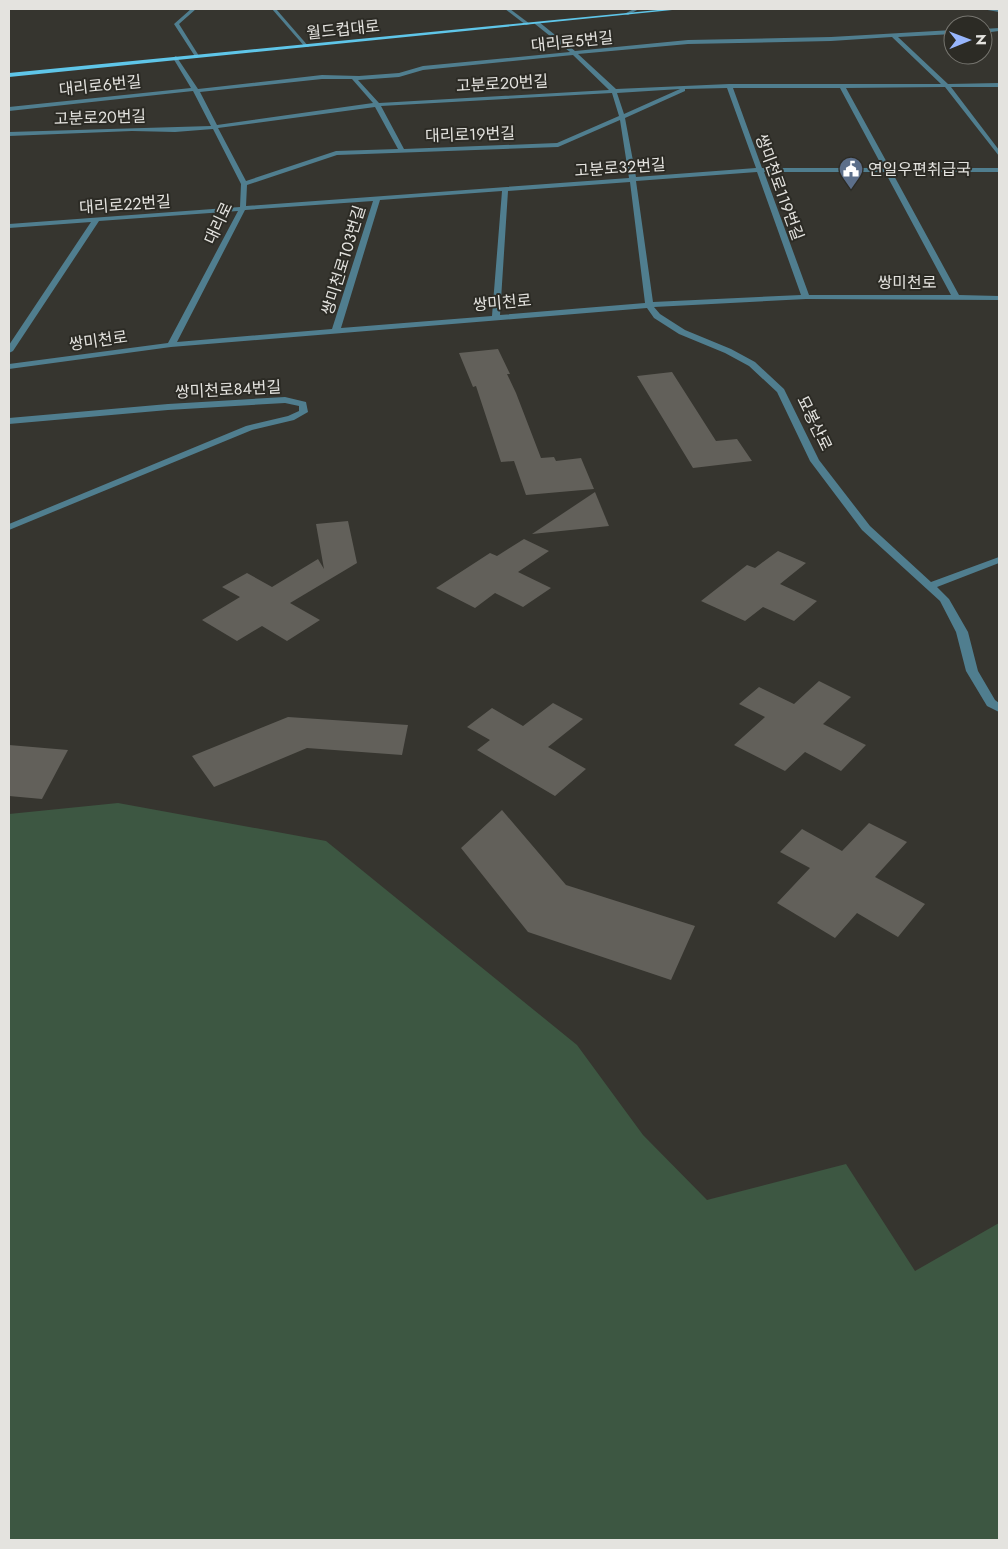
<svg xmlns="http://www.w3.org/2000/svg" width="1008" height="1549" font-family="Jost,'Noto Sans KR',sans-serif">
  <rect width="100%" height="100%" fill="#36352f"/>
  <path fill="#3d5742" d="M 118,803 L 326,841 L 577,1045 L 643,1135 L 707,1200 L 846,1164 L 915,1271 L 999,1223 L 999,1540 L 9,1540 L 9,814 Z"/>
  <g fill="#62605a">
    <path d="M 498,349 L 510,374 L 507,374 L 516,393 L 541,458 L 554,457 L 556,461 L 581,458 L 594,489 L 526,495 L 514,461 L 501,462 L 476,386 L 473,387 L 459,353 Z"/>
    <path d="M 672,372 L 716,441 L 737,439 L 752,461 L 693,468 L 637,376 Z"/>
    <path d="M 595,492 L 609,526 L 532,534 Z"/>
    <path d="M 348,521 L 357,563 L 290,603 L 320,620 L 287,641 L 262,626 L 237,641 L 202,620 L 240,597 L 222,587 L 247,573 L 272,587 L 318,559 L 324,569 L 316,524 Z"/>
    <path d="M 524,539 L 549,551 L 518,572 L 551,588 L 523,607 L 495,593 L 475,608 L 436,588 L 490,553 L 497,556 Z"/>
    <path d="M 778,551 L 806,563 L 780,584 L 817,601 L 794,621 L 763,607 L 745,621 L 701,601 L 747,565 L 755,568 Z"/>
    <path d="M 819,681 L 851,697 L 823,724 L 866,745 L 841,771 L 805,752 L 785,771 L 734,745 L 765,717 L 739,704 L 759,687 L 794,704 Z"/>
    <path d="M 553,703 L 583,719 L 548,747 L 586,769 L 555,796 L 477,750 L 490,740 L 467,727 L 492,708 L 523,726 Z"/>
    <path d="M 288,717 L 408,725 L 402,755 L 307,748 L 214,787 L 192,756 Z"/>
    <path d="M 9,745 L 68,750 L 42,799 L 9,796 Z"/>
    <path d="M 502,810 L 566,885 L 695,926 L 671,980 L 528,932 L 461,848 Z"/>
    <path d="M 869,823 L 907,842 L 875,877 L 925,904 L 898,937 L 857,913 L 835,938 L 777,903 L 810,868 L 780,852 L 802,829 L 842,851 Z"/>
  </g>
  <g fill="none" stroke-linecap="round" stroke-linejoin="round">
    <g fill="#507e8f" fill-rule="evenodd">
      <path d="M 191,9 L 196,9 L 179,24 L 199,56 L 196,58 L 174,24 Z"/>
      <path d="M 272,9 L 276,9 L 309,47 L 305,47 Z"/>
      <path d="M 505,9 L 510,9 L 530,24 L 526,25 Z"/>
      <path d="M 634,9 L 639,9 L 628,15 L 624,14 Z"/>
      <path d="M 982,9 L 999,10 L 999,12 Z"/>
      <path d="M 535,22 L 539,22 L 575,51 L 688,40 L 831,37 L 953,30 L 953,34 L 898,37 L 948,84 L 999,83 L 999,87 L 951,87 L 999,150 L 999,156 L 945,87 L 846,88 L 890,168 L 999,168 L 999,172 L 892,172 L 959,295 L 999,296 L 999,300 L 806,299 L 654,307 L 660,314 L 685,330 L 731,349 L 755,362 L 784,389 L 819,460 L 870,526 L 931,582 L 999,557 L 999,563 L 937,587 L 949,599 L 968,632 L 978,671 L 995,700 L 999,703 L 999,712 L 987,706 L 966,671 L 956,632 L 940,601 L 862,530 L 810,461 L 777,392 L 749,366 L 725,353 L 679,334 L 654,318 L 647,308 L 171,347 L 9,369 L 9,364 L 168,343 L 238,211 L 99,221 L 13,351 L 9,353 L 9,345 L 91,222 L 9,228 L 9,224 L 240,207 L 241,184 L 213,129 L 175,132 L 132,131 L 9,136 L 9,132 L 211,126 L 193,91 L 9,111 L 9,107 L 191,88 L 173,58 L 176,56 L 198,89 L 322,75 L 359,76 L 399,73 L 423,66 L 570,52 L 535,24 ZM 892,37 L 941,84 L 729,84 L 616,89 L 578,54 L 688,44 L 831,41 ZM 573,55 L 609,90 L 379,103 L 358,80 L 399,77 L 423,70 ZM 322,79 L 352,79 L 373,103 L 217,125 L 200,92 ZM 727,88 L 756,168 L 636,177 L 625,118 L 685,91 L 685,89 ZM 733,88 L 840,88 L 883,168 L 762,168 ZM 680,89 L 624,114 L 617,93 ZM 612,93 L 619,116 L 557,143 L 404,149 L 381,106 ZM 375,107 L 398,149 L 336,151 L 246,181 L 218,128 ZM 620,120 L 629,178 L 246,206 L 247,185 L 337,155 L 558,147 ZM 757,172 L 801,295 L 653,302 L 636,181 ZM 764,172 L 885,172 L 951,295 L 809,295 ZM 630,182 L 645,303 L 500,315 L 508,191 ZM 502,191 L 492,316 L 341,328 L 380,200 ZM 373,201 L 332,329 L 177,342 L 245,210 Z"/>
      <path d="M 999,28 L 999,31 L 983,33 L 983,29 Z"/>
      <path d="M 285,397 L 306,402 L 308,412 L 294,420 L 252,430 L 9,530 L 9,524 L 246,426 L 288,416 L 299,411 L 299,406 L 285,403 L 168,410 L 9,424 L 9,418 L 168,404 Z"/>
    </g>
    <path fill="#5fc6e9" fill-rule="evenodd" d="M 668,9 L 682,9 L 9,77 L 9,73 Z"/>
  </g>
  <defs>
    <symbol id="civic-pin" viewBox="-11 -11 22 30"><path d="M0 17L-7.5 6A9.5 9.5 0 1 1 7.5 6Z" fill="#5c6f8a" stroke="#2c2b25"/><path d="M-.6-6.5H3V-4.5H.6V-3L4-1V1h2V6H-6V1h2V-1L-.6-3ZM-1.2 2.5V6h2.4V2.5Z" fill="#fff"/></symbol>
  </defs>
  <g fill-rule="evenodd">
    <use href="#civic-pin" x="837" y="155" width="28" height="38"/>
  </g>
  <g text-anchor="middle" stroke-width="4" stroke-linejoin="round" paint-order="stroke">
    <g font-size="16" fill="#e4e3df" stroke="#2c2b25">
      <text transform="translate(343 29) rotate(-6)" y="6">월드컵대로</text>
      <text transform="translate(572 41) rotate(-6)" y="6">대리로5번길</text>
      <text transform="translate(502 83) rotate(-3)" y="6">고분로20번길</text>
      <text transform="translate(100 85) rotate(-6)" y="6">대리로6번길</text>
      <text transform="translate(100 117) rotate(-2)" y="6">고분로20번길</text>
      <text transform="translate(470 134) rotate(-2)" y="6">대리로19번길</text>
      <text transform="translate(620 167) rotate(-4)" y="6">고분로32번길</text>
      <text transform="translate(780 187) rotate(70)" y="6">쌍미천로119번길</text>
      <text transform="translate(125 204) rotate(-4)" y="6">대리로22번길</text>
      <text transform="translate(218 223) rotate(-65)" y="6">대리로</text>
      <text transform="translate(343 260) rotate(-73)" y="6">쌍미천로103번길</text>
      <text x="907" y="288">쌍미천로</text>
      <text transform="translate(502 302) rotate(-5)" y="6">쌍미천로</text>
      <text transform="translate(98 340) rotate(-8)" y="6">쌍미천로</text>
      <text transform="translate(228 389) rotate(-3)" y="6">쌍미천로84번길</text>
      <text transform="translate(815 423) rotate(64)" y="6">묘봉산로</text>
    </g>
    <g font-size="16" fill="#e4e3df" stroke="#2c2b25" text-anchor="start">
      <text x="868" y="175">연일우편취급국</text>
    </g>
  </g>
  <rect width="1008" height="1549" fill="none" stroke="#e4e3df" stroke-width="20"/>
  <g transform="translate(968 40) rotate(89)"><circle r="24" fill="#2c2b25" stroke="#76756f"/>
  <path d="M0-4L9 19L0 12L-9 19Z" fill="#98b6fd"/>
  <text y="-8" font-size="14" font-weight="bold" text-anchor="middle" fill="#e4e3df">N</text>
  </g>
</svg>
